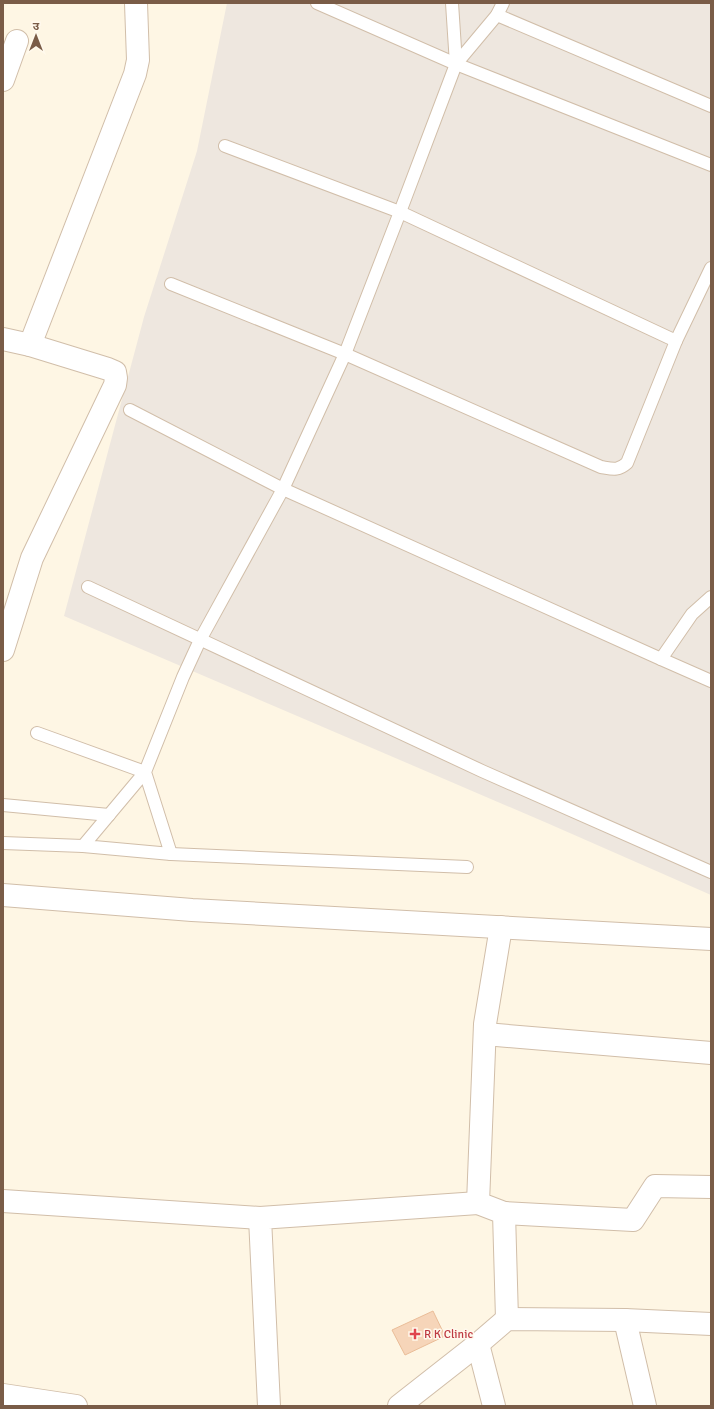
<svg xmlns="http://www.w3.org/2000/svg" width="714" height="1409" font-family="Signika,'Noto Sans Devanagari',sans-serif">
  <rect width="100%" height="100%" fill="#fef6e4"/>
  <path fill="#eee7df" d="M 227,3 L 711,3 L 711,895 L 547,823 L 64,616 L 144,317 L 197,151 Z"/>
  <path fill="#f6d5b9" stroke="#eabd98" d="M 433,1311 L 445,1336 L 405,1355 L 392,1330 Z"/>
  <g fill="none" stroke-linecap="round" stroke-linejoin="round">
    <defs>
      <g id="lane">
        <path d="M 317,3 L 456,64 L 711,165"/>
        <path d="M 452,3 L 456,64"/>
        <path d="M 497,15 L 711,106"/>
        <path d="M 225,146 L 400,212 L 676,341"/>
        <path d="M 171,284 L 345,354 L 601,467 C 613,469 618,471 627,463 L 676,341 L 711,268"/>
        <path d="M 130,410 L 283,489 L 661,659 L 711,681"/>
        <path d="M 88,587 L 482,771 L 711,872"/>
        <path d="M 661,659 L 692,614 L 711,597"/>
        <path d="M 37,733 L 145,772"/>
        <path d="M 145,772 L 171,854 L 83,846 L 145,772 L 183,677 L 200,640 L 283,489 L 345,354 L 400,212 L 456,64 L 497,15 L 503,3"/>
        <path d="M 3,805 L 109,815"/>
        <path d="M 3,843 L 83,846"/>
        <path d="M 171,854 L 467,867"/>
      </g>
      <g id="street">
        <path d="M 3,80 L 17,41"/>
        <path d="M 3,339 L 30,345 L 108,369 L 115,372 L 116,378 L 115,385 L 32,558 L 3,650"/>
        <path d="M 30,345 L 135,74 L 138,60 L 136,3"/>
        <path d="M 3,895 L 192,910 L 711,939"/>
        <path d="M 501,927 L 485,1024 L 478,1203 L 504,1213 L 507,1319"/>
        <path d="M 485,1034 L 711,1053"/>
        <path d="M 3,1201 L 260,1218"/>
        <path d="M 504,1213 L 633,1220 L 655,1186 L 711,1187"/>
        <path d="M 625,1320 L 645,1406"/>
        <path d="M 478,1344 L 494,1406"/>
        <path d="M 3,1395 L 76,1406"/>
        <path d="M 269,1406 L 260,1218 L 478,1203"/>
        <path d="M 399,1406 L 478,1344 L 507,1319 L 625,1320 L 711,1324"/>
      </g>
    </defs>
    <use href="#lane" stroke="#d1bea9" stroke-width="14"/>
    <use href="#street" stroke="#d1bea9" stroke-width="24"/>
    <use href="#lane" stroke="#fff" stroke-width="12"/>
    <use href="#street" stroke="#fff" stroke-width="22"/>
  </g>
  <path fill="#e0444e" stroke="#fff9ed" stroke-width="1.5" d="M413 1328h4v4h4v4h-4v4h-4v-4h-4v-4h4z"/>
  <g text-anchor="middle" stroke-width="3" stroke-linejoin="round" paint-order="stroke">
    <g font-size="12" fill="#be3a42" stroke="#fff9ed" text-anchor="start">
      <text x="424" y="1338">R K Clinic</text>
    </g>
  </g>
  <rect width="714" height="1409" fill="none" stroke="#7a5c47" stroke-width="8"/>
  <g transform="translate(36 36)" stroke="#fff9ed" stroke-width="3" paint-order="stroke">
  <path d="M0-3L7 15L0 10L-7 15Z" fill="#7a5c47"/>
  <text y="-6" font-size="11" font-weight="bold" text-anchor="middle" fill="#7a5c47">उ</text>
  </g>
</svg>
